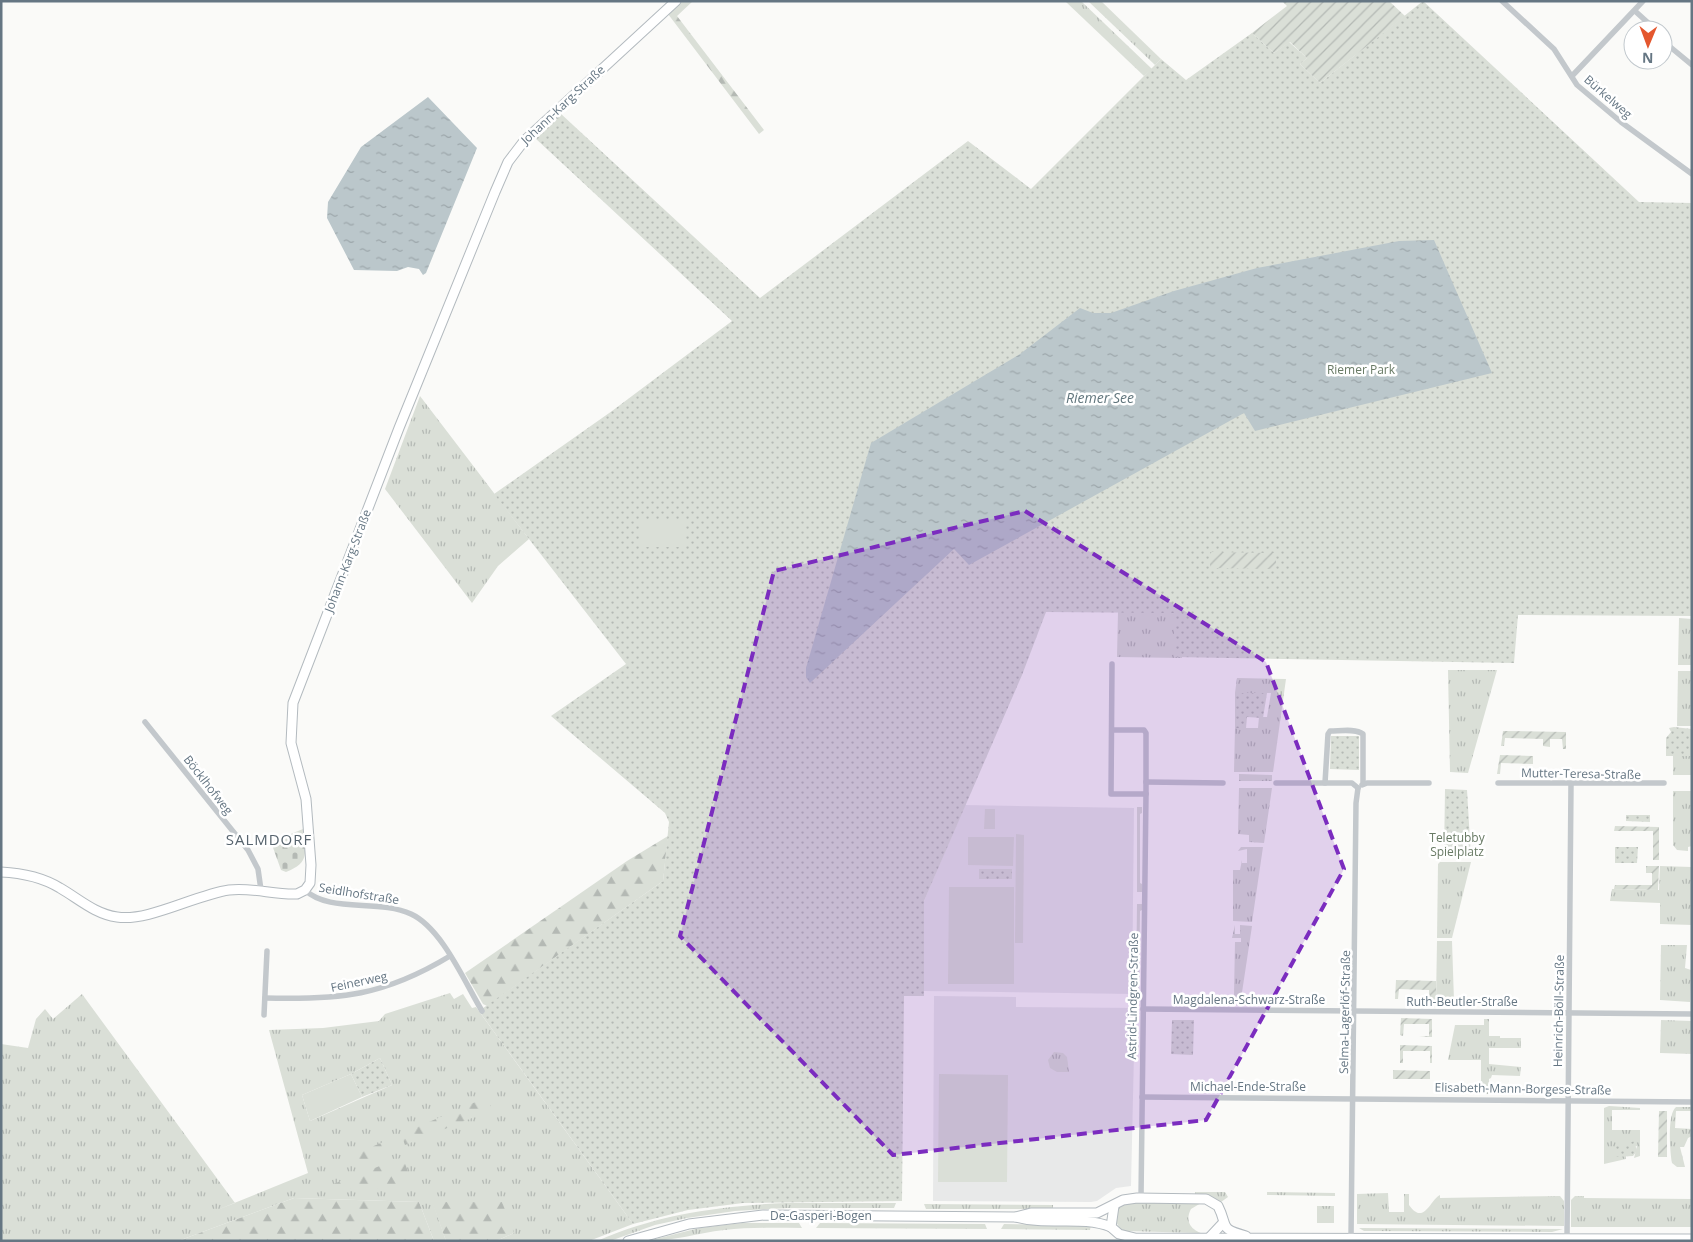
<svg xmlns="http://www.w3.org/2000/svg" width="1693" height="1242" font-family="'Open Sans',sans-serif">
  <defs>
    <pattern id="grass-tufts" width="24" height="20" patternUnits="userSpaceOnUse" patternTransform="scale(1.25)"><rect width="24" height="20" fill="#dadfd7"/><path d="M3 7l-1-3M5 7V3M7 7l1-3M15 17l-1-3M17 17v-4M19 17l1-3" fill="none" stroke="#b4b9b4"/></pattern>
    <pattern id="forest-firs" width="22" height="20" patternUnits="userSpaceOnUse" patternTransform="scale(1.25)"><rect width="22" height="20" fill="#dadfd7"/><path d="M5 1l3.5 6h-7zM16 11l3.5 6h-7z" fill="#b4b9b4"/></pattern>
    <pattern id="cemetery-stones" width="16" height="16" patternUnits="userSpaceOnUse" patternTransform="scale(1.25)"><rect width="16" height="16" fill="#dadfd7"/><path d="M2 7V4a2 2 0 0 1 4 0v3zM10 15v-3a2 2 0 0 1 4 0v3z" fill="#b4b9b4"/></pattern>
    <pattern id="park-dots" width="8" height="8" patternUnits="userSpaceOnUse" patternTransform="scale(1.25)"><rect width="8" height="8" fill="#dadfd7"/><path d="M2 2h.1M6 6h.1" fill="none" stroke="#b4b9b4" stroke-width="1.8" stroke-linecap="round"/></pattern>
    <pattern id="garden-furrows" width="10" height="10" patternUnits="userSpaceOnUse" patternTransform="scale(1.25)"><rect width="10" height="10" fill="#dadfd7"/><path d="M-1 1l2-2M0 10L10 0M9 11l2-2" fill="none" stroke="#b4b9b4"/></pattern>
    <pattern id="water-ripples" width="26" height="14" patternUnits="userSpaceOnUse" patternTransform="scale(1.25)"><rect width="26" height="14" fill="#bbc7cb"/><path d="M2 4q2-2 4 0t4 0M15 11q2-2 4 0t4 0" fill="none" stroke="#9ca6aa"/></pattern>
  </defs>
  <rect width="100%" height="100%" fill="#fafaf8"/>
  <g fill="#e8e9e9">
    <path d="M 965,805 L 1134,808 L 1132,994 L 924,991 L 924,901 Z"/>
    <path d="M 934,996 L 1016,997 L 1016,1007 L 1135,1008 L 1131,1186 L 1116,1188 L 1097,1201 L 1091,1202 L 933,1201 Z"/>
  </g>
  <g fill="url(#grass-tufts)" fill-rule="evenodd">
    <path d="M 1081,1 L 1152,69 L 1144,76 L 1066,2 Z"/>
    <path d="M 1088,1 L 1101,1 L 1161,59 L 1155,65 Z"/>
    <path d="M 420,396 L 529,539 L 498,566 L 472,603 L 385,489 Z"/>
    <path d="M 1178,504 L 1182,658 L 1117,657 L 1118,612 L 1038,612 Z"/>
    <path d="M 1679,618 L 1692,619 L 1692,665 L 1678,665 Z"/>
    <path d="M 1448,670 L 1497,670 L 1468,773 L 1450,772 Z"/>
    <path d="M 1678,671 L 1692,671 L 1692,726 L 1677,726 Z"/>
    <path d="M 1237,678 L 1286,679 L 1273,772 L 1234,772 L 1235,728 L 1258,728 L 1259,717 L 1267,717 L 1271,693 L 1235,693 Z"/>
    <rect x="1673" y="756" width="19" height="19"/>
    <path d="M 1239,774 L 1272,775 L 1272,781 L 1239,781 Z"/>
    <path d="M 1239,788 L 1272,788 L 1264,843 L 1249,842 L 1249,835 L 1238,834 Z"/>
    <path d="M 1673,791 L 1692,791 L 1692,846 L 1688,847 L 1688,851 L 1677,850 L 1673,845 Z"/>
    <path d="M 1137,807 L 1142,807 L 1142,813 L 1140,814 L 1140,883 L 1142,884 L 1142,892 L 1137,892 Z"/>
    <path d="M 1241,847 L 1263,847 L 1252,922 L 1233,921 L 1233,870 L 1240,870 L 1242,860 L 1242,863 L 1247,863 L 1247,849 L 1238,851 Z"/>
    <path d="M 1440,862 L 1471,862 L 1452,938 L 1437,938 L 1438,864 Z"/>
    <path d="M 1660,866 L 1692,867 L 1692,925 L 1660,924 L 1660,903 L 1610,901 L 1612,889 L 1659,890 Z"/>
    <path d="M 1137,904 L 1142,904 L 1142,910 L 1140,911 L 1139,990 L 1141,993 L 1136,993 Z"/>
    <path d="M 1235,925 L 1235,934 L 1240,934 L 1240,925 L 1252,926 L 1241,999 L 1235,999 L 1234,995 L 1235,942 L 1241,942 L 1241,938 L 1232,938 Z"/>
    <path d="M 1437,941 L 1452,941 L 1454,1001 L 1436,1000 Z"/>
    <path d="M 1661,945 L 1687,945 L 1685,968 L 1691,970 L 1690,1002 L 1660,1000 Z"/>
    <path d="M 450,993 L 454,999 L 463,994 L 472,1008 L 476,1007 L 633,1224 L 589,1241 L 496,1241 L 514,1233 L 433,1203 L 446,1241 L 434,1241 L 419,1202 L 294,1198 L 178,1241 L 1,1241 L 1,1044 L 28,1048 L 36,1019 L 45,1009 L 53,1019 L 82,994 L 235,1203 L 217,1210 L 308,1173 L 269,1030 L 323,1028 L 379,1021 L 385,1014 ZM 380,1058 L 392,1085 L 310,1121 L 302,1095 L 351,1074 Z"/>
    <path d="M 1484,1019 L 1489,1019 L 1489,1036 L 1500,1036 L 1500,1038 L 1521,1038 L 1521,1048 L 1489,1048 L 1489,1064 L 1521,1067 L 1520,1076 L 1492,1075 L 1491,1078 L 1489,1079 L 1489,1090 L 1500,1090 L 1500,1094 L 1475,1094 L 1475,1091 L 1481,1091 L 1481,1060 L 1448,1060 L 1455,1025 L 1484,1025 Z"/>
    <path d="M 1661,1020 L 1692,1021 L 1692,1054 L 1660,1053 Z"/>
    <path d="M 1054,1052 L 1063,1053 L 1067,1057 L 1069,1072 L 1057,1072 L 1050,1068 L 1048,1060 Z"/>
    <path d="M 1609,1106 L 1640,1108 L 1640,1110 L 1612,1110 L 1612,1130 L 1640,1130 L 1640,1156 L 1634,1158 L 1637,1146 L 1625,1150 L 1626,1159 L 1604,1164 L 1604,1108 Z"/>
    <path d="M 1676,1107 L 1692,1107 L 1692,1111 L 1676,1111 L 1675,1128 L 1692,1129 L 1692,1136 L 1688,1138 L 1684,1147 L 1680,1147 L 1685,1167 L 1677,1167 L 1672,1163 C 1670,1151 1667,1114 1676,1107 Z"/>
    <path d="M 1195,1192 L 1225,1192 L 1228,1197 L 1221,1202 L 1211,1196 L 1195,1195 Z"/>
    <path d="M 1267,1192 L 1335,1193 L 1335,1196 L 1267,1195 Z"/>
    <path d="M 1388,1193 L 1389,1212 L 1404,1212 L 1404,1194 L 1409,1194 L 1409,1205 C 1424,1226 1430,1200 1440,1195 L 1440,1198 L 1560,1196 L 1564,1201 L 1564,1226 L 1357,1224 L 1357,1194 Z"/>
    <path d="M 1575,1196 L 1584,1196 L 1584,1198 L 1692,1199 L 1692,1227 L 1571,1227 L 1571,1200 Z"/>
    <path d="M 786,1203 L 896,1203 L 894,1208 L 787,1208 L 735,1211 L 687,1218 L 655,1225 L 610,1241 L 597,1241 C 658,1214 721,1206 786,1203 Z"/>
    <path d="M 1126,1203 L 1201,1203 L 1191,1209 C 1185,1220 1190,1229 1201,1233 L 1124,1231 C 1115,1226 1114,1217 1119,1207 Z"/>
    <path d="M 924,1204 L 1053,1205 L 1053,1209 L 926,1209 Z"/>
    <rect x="1317" y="1206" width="17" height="17"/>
    <path d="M 742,1223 L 799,1223 L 802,1228 C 776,1228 750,1227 724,1230 C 698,1233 674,1241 648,1241 L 699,1228 Z"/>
    <path d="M 820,1223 L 985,1224 L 987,1229 L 816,1228 Z"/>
    <path d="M 1004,1224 L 1091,1225 L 1090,1230 L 1001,1229 Z"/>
    <path d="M 1359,1228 L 1563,1229 L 1552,1232 L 1364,1231 Z"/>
  </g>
  <g fill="url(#forest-firs)">
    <path d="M 682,1 L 693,1 L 677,16 L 764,130 L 759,134 L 668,14 Z"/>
    <path d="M 668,836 L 663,881 L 487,1006 L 483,1004 L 465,973 L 627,861 Z"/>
    <path d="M 487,1097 L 492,1110 L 405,1145 L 401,1134 Z"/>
    <path d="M 388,1140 L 393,1150 L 355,1166 L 350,1156 Z"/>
    <path d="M 403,1157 L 411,1181 L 392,1189 L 323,1188 Z"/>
    <path d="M 294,1198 L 419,1202 L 434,1241 L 178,1241 Z"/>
    <path d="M 432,1202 L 502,1202 L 514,1233 L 496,1241 L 446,1241 Z"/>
  </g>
  <path fill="url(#cemetery-stones)" d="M 303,829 C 305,853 311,862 286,872 L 281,870 L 271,842 Z"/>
  <g fill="url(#park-dots)">
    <path d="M 1423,1 L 1639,202 L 1692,203 L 1692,616 L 1518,615 L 1514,663 L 1174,657 L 1174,613 L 1046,612 L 1022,675 L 924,901 L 924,996 L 904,996 L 902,1201 L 743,1203 L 688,1210 L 633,1224 L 479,1011 L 663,881 L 669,822 L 665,813 L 551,716 L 626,664 L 494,494 L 612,411 L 732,321 L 535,138 L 560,113 L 760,298 L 968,141 L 1031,189 L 1161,59 L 1186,80 L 1252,33 L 1274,53 L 1289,42 L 1307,58 L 1300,64 L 1320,83 Z"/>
    <path d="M 1235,693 L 1267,693 L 1263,718 L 1247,717 L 1246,728 L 1235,728 Z"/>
    <path d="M 1674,727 L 1692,729 L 1692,756 L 1666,756 L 1666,738 L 1671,732 L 1669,728 Z"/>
    <path d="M 1331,736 L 1359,736 L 1359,770 L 1330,769 Z"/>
    <path d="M 1445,789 L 1467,790 L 1471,858 L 1444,858 Z"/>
    <path d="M 1626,815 L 1650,815 L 1650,822 L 1626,821 Z"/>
    <path d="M 1615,847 L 1638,847 L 1637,863 L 1615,863 Z"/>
    <rect x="979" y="869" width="33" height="10"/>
    <path d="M 1172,1020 L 1194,1020 L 1193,1055 L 1171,1054 Z"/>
    <path d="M 380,1058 L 392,1085 L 362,1097 L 351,1074 Z"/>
    <path d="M 1634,1141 L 1637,1151 L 1633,1156 L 1614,1157 L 1616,1143 L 1625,1145 Z"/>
  </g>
  <g fill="url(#garden-furrows)">
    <path d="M 1282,1 L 1389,1 L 1405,16 L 1320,83 L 1300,64 L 1307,58 L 1290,42 L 1274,53 L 1252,33 L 1287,6 Z"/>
    <path d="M 1210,552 L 1276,553 L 1276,569 L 1210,568 Z"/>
    <path d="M 1503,731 L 1566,732 L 1566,749 L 1563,749 L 1562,739 L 1550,739 L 1550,747 L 1543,746 L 1543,739 L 1505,738 L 1504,746 L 1501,746 Z"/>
    <path d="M 1500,755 L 1533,756 L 1533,764 L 1501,763 L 1500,774 L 1497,774 Z"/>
    <path d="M 1615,826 L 1659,827 L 1659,860 L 1653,860 L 1653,831 L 1614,831 Z"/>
    <path d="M 1646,866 L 1659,866 L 1658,890 L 1614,889 L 1615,885 L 1652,885 L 1652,873 L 1646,873 Z"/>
    <path d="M 1396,980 L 1436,981 L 1436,1000 L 1429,1000 L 1429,990 L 1399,989 L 1398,999 L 1395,999 Z"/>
    <path d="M 1401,1018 L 1432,1019 L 1432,1037 L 1419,1037 L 1429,1036 L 1429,1024 L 1404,1024 L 1403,1036 L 1400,1035 Z"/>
    <path d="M 1400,1045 L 1432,1046 L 1432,1063 L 1430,1063 L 1430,1051 L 1403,1051 L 1403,1063 L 1400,1063 Z"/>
    <path d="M 1393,1070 L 1430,1071 L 1430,1079 L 1393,1079 Z"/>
    <path d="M 1659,1111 L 1667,1111 L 1667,1157 L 1658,1157 Z"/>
  </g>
  <g fill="#dadfd7">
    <rect x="641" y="521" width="43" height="26"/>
    <path d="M 985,809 L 995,809 L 995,829 L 984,829 Z"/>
    <path d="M 1016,834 L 1024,835 L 1023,943 L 1015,943 Z"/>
    <path d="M 968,837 L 1014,837 L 1013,866 L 968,865 Z"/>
    <path d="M 949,887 L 1014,887 L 1014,984 L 948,984 Z"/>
    <path d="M 351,1074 L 362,1097 L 310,1121 L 302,1095 Z"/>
    <path d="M 939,1074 L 1008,1075 L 1007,1182 L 938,1182 Z"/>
  </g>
  <g fill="url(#water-ripples)">
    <path d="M 428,97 L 477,148 L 426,273 L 423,275 L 419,269 L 408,267 L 397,271 L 354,270 L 327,218 L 328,202 L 361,147 Z"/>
    <path d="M 1434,240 L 1492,373 L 1255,431 L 1244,413 L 969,565 L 954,549 L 810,683 L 806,677 L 806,668 L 871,443 L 1020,354 L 1080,308 L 1093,313 L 1111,313 L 1174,291 L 1257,268 L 1399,241 Z"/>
  </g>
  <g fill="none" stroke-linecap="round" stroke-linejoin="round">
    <defs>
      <g id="secondary">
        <path d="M 1,872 C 22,873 42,877 60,888 C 79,899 95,914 117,917 C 148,922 195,895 229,890 C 252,887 274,895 297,894 L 305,890 L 310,883 L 311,865 L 306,799 L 291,743 L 293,703 L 399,428 L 495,192 L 508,162 L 524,141 L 676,1"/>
        <path d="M 1114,1206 L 1111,1227 L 1119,1234 L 1135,1238 L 1692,1239"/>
        <path d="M 1016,1217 L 1031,1213 L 1097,1213 L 1123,1200 L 1137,1198 L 1206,1199 L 1218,1206 C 1229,1228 1218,1228 1246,1236"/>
        <path d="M 1208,1239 L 1223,1223"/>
        <path d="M 628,1241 L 689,1224 L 763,1215 L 1016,1217 C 1047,1226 1082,1215 1111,1227"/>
      </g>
    </defs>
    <use href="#secondary" stroke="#b3babf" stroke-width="11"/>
    <g stroke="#c3c8cc" stroke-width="5.5">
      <path d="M 1502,1 L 1554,49 L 1577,85 L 1621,122 L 1692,174"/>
      <path d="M 1635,11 L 1656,30"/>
      <path d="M 1663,41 L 1692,65"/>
      <path d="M 1572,76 L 1643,1"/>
      <path d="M 145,722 L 248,850 L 258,869 L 261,890"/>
      <path d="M 1112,730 L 1144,730 L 1146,733 L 1146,794 L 1111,794 L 1112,664"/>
      <path d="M 1146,782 L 1223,783"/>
      <path d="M 1276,783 L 1352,783 L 1358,788"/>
      <path d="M 1325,783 L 1328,734 L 1330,731 C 1340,731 1355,728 1363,734 L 1363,784"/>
      <path d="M 1498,783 L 1664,783"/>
      <path d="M 1362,785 L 1367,783 L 1429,783"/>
      <path d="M 305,890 C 329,913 379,899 411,914 C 442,928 465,983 482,1011"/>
      <path d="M 265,998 C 340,1000 384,996 450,956"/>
      <path d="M 1143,1009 L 1692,1014"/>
      <path d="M 264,1015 L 267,951"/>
      <path d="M 1142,1097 L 1692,1102"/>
      <path d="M 1141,1198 L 1146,794"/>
      <path d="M 1351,1237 L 1356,803 L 1358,788"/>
      <path d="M 1567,1238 L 1571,784"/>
    </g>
    <use href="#secondary" stroke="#fff" stroke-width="9"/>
  </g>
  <path fill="#7b2cbf" fill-opacity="0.2" stroke="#7b2cbf" stroke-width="4" stroke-dasharray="10 6" stroke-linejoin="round" d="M 1025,511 L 1266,662 L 1344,869 L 1206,1120 L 893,1155 L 680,936 L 774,571 Z"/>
  <g text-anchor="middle" stroke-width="5" stroke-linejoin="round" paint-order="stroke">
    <g font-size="12" fill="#657683" stroke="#fff">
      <text transform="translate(1608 97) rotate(41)" y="4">Bürkelweg</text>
      <text transform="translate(563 105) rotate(-43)" y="4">Johann-Karg-Straße</text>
      <text transform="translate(348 561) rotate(-69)" y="4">Johann-Karg-Straße</text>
      <text transform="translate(1581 774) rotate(1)" y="4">Mutter-Teresa-Straße</text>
      <text transform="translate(208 785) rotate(52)" y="4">Böcklhofweg</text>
      <text transform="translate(359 894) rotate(9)" y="4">Seidlhofstraße</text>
      <text transform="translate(359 982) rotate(-12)" y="4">Feinerweg</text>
      <text transform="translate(1133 996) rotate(-89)" y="4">Astrid-Lindgren-Straße</text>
      <text x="1249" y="1004">Magdalena-Schwarz-Straße</text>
      <text x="1462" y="1006">Ruth-Beutler-Straße</text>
      <text transform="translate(1559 1011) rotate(-89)" y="4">Heinrich-Böll-Straße</text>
      <text transform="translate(1345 1012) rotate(-89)" y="4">Selma-Lagerlöf-Straße</text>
      <text x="1248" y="1091">Michael-Ende-Straße</text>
      <text transform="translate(1523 1089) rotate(1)" y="4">Elisabeth-Mann-Borgese-Straße</text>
      <text x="821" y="1220">De-Gasperi-Bogen</text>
    </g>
    <g font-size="12" fill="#687a64" stroke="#fff">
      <text x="1361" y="374">Riemer Park</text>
      <text x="1457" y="842">Teletubby<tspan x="1457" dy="14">Spielplatz</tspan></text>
    </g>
    <g font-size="14" font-style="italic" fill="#60757c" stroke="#fff">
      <text x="1100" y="403">Riemer See</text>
    </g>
    <g font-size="15" letter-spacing="1" fill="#57646e" stroke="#fff">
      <text x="269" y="845">SALMDORF</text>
    </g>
  </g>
  <rect width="1693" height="1242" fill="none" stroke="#657683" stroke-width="5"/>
  <g transform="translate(1648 45) rotate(181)"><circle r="24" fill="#ffffff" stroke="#c1c8cd"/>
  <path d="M0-4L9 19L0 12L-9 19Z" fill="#e4572e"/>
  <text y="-8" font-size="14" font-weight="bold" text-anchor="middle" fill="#657683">N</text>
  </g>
</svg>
